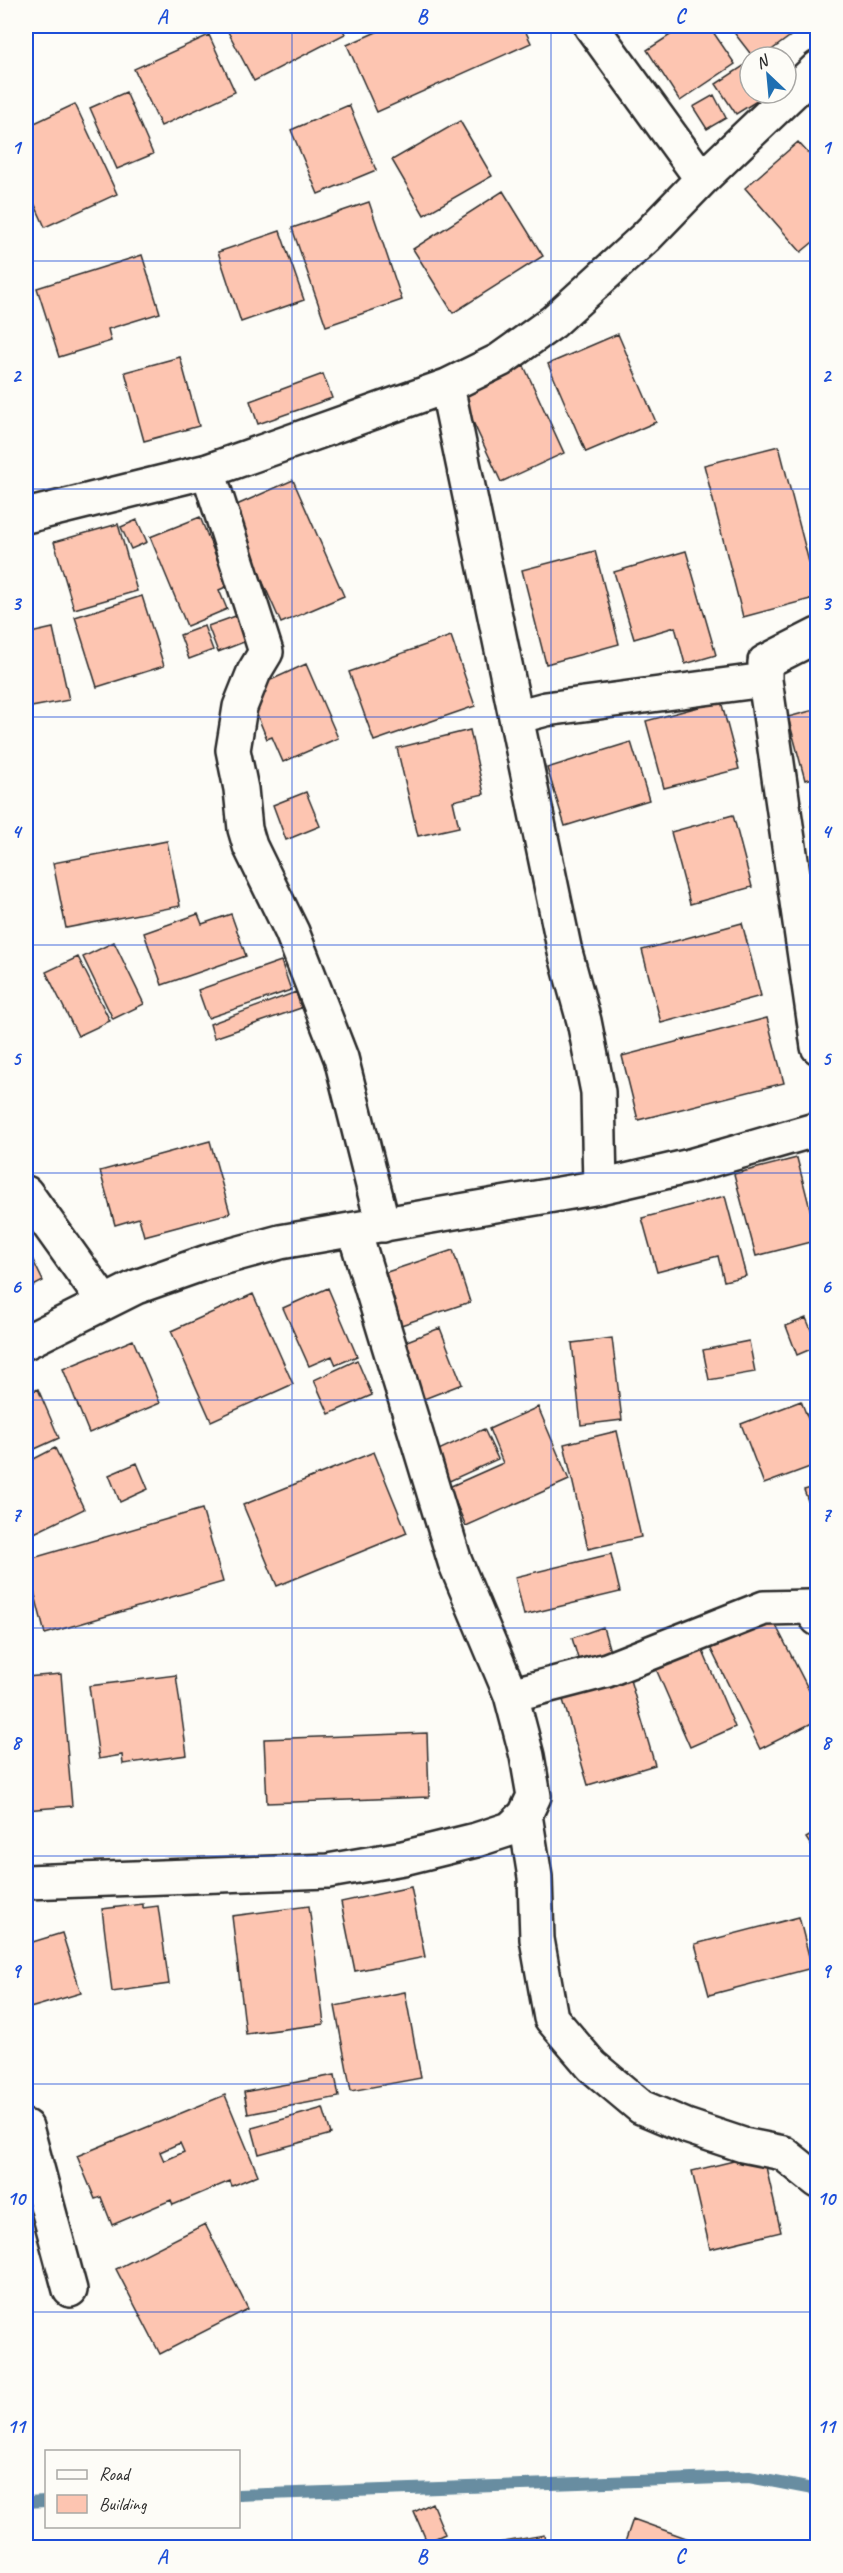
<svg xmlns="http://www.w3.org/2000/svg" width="843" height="2573" viewBox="0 0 843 2573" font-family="Caveat,sans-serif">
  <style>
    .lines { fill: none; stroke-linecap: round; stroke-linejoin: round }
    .stream { stroke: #678da1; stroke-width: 12 }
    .building { fill: #fdc5b1; stroke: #2b2b2b; stroke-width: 1.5; fill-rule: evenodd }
    .street-casing { stroke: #2b2b2b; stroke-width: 38 }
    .street { stroke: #fdfcf7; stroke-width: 33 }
    .grid { fill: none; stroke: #1d4ed8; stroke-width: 1.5; stroke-opacity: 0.55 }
    .neatline { fill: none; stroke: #1d4ed8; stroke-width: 2 }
    .grid-label { font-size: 20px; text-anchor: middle; font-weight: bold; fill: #1d4ed8 }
  </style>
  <rect width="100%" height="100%" fill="#fdfcf7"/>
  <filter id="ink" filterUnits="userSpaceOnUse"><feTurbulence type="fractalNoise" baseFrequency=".0167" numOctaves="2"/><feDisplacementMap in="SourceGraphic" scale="12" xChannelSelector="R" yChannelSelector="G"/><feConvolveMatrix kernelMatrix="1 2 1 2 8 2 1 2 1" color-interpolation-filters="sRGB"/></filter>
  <g filter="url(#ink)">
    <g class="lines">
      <path class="stream" d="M238 2495 749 2477 818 2490
        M26 2502 46 2501"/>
    </g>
    <path class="building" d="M225 26H341L345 34 254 81Z
      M390 26H523L531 43 377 112 347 45Z
      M684 26H709L735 64 680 101 647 50Z
      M729 26H804L762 57H753Z
      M209 35 235 92 161 126 134 69Z
      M748 63 750 93 768 94 736 114 716 84Z
      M126 92 153 154 117 169 90 108Z
      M714 95 726 118 707 129 693 107Z
      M75 104 117 194 45 227 26 185V127Z
      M349 105 376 170 318 194 291 130Z
      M460 121 492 176 424 215 392 160Z
      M798 142 818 164V238L801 252 745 188Z
      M503 191 543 256 453 313 413 249Z
      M369 202 402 300 326 326 292 228Z
      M280 231 304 300 241 322 218 252Z
      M142 255 160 313 108 329 111 341 59 357 37 288Z
      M618 334 656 422 586 452 548 364Z
      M180 357 199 426 144 441 125 372Z
      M524 366 564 453 501 482 461 396Z
      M323 374 332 398 258 424 250 401Z
      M779 446 818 597 743 617 704 465Z
      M293 480 344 596 281 623 230 508Z
      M200 517 228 586 219 590 227 609 187 626 150 537Z
      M137 520 147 542 131 549 121 527Z
      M118 524 137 591 74 609 54 542Z
      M595 551 619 644 546 664 522 570Z
      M686 551 716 655 685 664 675 627 634 639 614 572Z
      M142 596 164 666 97 687 75 617Z
      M244 613 254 638 218 652 208 626Z
      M204 626 213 650 189 659 180 635Z
      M53 628 69 700 26 708V634Z
      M451 636 475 706 374 741 349 672Z
      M306 664 338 738 283 762 272 737 267 739 253 705 251 689Z
      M721 701 739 769 664 788 646 721Z
      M818 709V777L805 780 788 717Z
      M470 730 484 794 453 801 459 827 418 836 397 748Z
      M631 742 649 800 565 826 547 768Z
      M306 792 320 826 286 840 273 805Z
      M818 802V824L811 805Z
      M733 815 752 887 690 904 671 832Z
      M167 841 180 906 66 928 53 863Z
      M818 871V894L813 895 808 873Z
      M198 914 202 924 231 914 246 956 162 985 144 933Z
      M742 923 761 996 661 1023 642 950Z
      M114 942 144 1004 113 1019 83 957Z
      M78 957 110 1021 78 1036 46 972Z
      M281 961 291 990 208 1018 198 990Z
      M296 992 301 1008 214 1038 210 1024Z
      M767 1018 784 1083 638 1120 622 1056Z
      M210 1141 230 1213 144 1236 139 1218 115 1225 100 1171Z
      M797 1158 818 1240 756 1256 734 1174Z
      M725 1196 746 1276 724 1281 718 1256 657 1272 642 1218Z
      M26 1246 43 1281 26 1290Z
      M453 1250 470 1302 401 1325 384 1273Z
      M328 1288 357 1356 336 1365 332 1356 309 1366 283 1308Z
      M253 1294 293 1384 211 1421 171 1331Z
      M806 1318 818 1346 797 1355 786 1326Z
      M440 1328 462 1384 424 1399 402 1343Z
      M612 1338 622 1420 581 1425 572 1343Z
      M133 1340 160 1403 89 1433 63 1369Z
      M749 1341 755 1372 709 1380 703 1350Z
      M357 1360 372 1395 329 1414 314 1380Z
      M38 1389 59 1438 26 1453V1394Z
      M801 1401 818 1444V1464L764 1484 741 1424Z
      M538 1407 569 1480 466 1526 449 1487 503 1463 489 1429Z
      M484 1429 498 1459 445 1483 432 1453Z
      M617 1431 641 1537 588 1549 564 1444Z
      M55 1448 84 1509 26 1537V1463Z
      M374 1452 407 1533 277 1586 243 1505Z
      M137 1463 148 1489 120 1502 109 1475Z
      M818 1486V1528L804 1490Z
      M202 1509 223 1582 45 1634 26 1560Z
      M611 1554 620 1592 524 1615 515 1577Z
      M769 1612 818 1708V1720L760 1749 708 1643Z
      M603 1627 613 1662 582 1672 572 1638Z
      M702 1649 735 1727 690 1747 656 1669Z
      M628 1673 655 1765 588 1785 561 1693Z
      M61 1674 72 1806 26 1810V1677Z
      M176 1675 187 1755 123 1764 122 1755 99 1759 89 1686Z
      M427 1733 429 1797 267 1803 264 1739Z
      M818 1831V1856L806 1838Z
      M411 1887 425 1957 355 1971 341 1902Z
      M143 1904V1908L158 1906 169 1984 112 1992 102 1909Z
      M309 1906 324 2024 246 2034 232 1916Z
      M799 1917 812 1968 709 1995 695 1944Z
      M62 1933 81 1993 30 2008 26 1993V1944Z
      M405 1992 421 2078 351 2091 335 2006Z
      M335 2075 339 2097 248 2114 244 2092Z
      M225 2095 258 2175 232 2186 230 2181 173 2205 171 2200 112 2225 101 2197 95 2199 77 2156ZM180 2143 184 2152 164 2161 160 2152Z
      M323 2108 331 2134 259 2154 252 2128Z
      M763 2154 781 2232 710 2249 692 2171Z
      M205 2224 248 2309 160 2354 116 2269Z
      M818 2303V2371L813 2372 809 2304Z
      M432 2503 445 2534 427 2542 414 2512Z
      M633 2519 714 2548H623Z
      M544 2535 546 2548H469Z"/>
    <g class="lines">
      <g class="street-casing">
        <path id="street" d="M591 26 702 179
          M447 386 565 952 584 1021 598 1092 600 1187
          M208 471 266 652 254 672 240 707 233 750 241 789 245 829 250 846 292 932 341 1058 383 1225
          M26 516 208 471 447 386 500 360 553 322 646 237 702 179 818 68
          M818 635 765 662V680L818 1047
          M516 717 546 709 765 680
          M26 1193 104 1302
          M26 1342 136 1287 207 1262 280 1242 600 1187 686 1167 818 1129
          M511 1695 607 1670 764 1608 809 1607 818 1619
          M525 1815 535 1877 537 1939 551 2018 592 2066 641 2107 686 2126 743 2145 783 2153 818 2181
          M26 1882 328 1871 403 1858 476 1840 510 1829 525 1815 534 1796 527 1756 511 1695 455 1562 354 1230
          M26 2127 70 2290"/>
      </g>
      <use href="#street" class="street"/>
    </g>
  </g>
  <path class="grid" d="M292 26V2548M551 26V2548M26 261H818M26 489H818M26 717H818M26 945H818M26 1173H818M26 1400H818M26 1628H818M26 1856H818M26 2084H818M26 2312H818"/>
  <rect width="843" height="2573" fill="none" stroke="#fdfcf7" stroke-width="66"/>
  <rect x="45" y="2450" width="195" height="78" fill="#fdfcf7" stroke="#a9a8a5" stroke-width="1.5"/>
  <rect x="57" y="2470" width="30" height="9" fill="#fdfcf7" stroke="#a9a8a5" stroke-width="1.5"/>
  <text x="99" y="2480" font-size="18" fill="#2b2b2b">Road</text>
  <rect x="57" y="2495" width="30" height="18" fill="#fdc5b1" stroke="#a9a8a5" stroke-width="1.5"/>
  <text x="99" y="2510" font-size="18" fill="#2b2b2b">Building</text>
  <g transform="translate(768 75) rotate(334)"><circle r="28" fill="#fdfcf7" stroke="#a9a8a5" stroke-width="1.5"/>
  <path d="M0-4.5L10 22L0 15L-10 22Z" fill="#1f6fb2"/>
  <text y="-9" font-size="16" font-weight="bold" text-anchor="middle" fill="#2b2b2b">N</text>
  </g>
  <rect x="33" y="33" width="777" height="2507" class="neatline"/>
  <g class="grid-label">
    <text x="162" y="23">A</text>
    <text x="422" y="23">B</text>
    <text x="680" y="23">C</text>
    <text x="16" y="154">1</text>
    <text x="826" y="154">1</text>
    <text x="16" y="382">2</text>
    <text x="826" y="382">2</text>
    <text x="16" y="610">3</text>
    <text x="826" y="610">3</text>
    <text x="16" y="838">4</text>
    <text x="826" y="838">4</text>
    <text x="16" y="1065">5</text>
    <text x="826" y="1065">5</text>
    <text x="16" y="1293">6</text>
    <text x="826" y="1293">6</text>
    <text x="16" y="1521">7</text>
    <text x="826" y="1521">7</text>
    <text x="16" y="1749">8</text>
    <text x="826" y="1749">8</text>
    <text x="16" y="1977">9</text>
    <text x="826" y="1977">9</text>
    <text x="16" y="2205">10</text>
    <text x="826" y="2205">10</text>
    <text x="16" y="2433">11</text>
    <text x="826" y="2433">11</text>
    <text x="162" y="2563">A</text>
    <text x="422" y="2563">B</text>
    <text x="680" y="2563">C</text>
  </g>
</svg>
